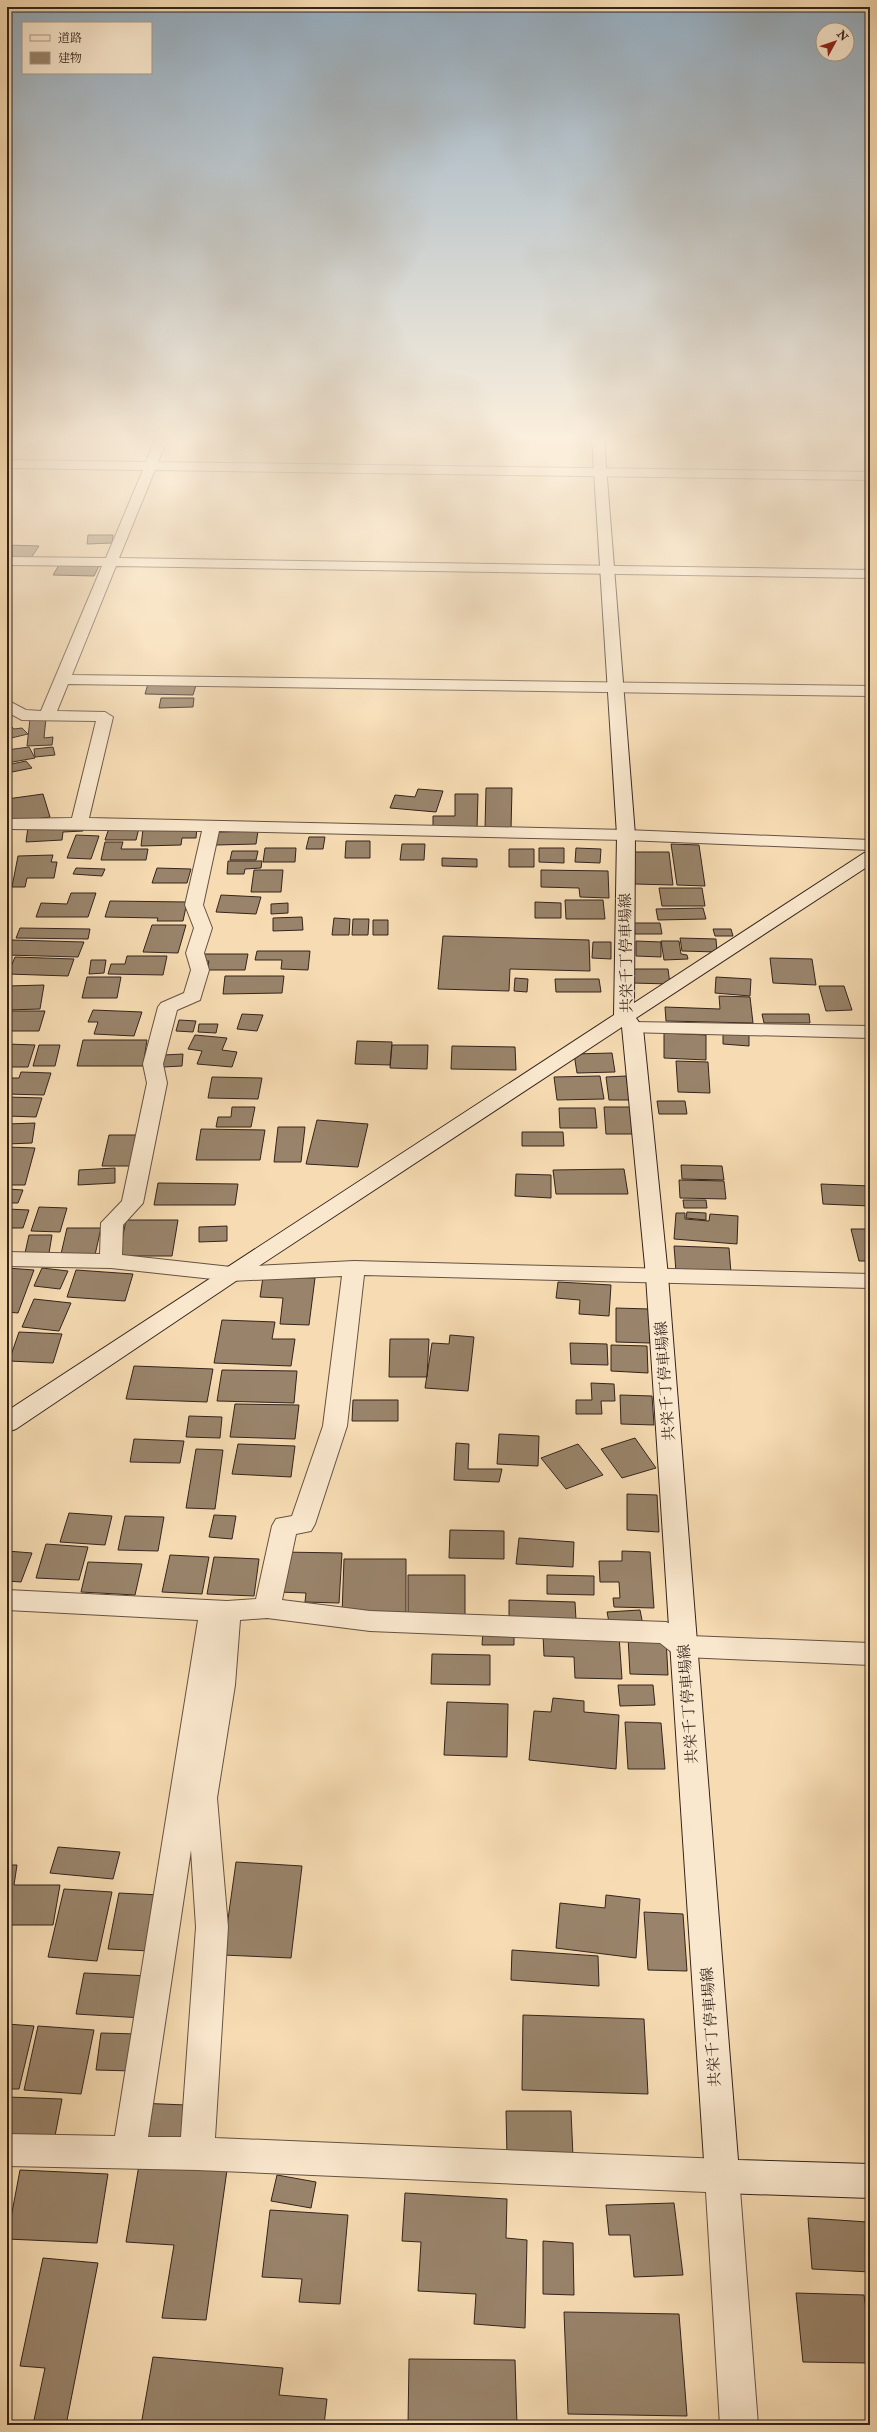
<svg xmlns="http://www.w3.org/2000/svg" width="877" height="2432" viewBox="0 0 877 2432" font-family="'IM FELL Double Pica','Noto Serif JP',serif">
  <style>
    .building { fill: #99846b; stroke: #34241c }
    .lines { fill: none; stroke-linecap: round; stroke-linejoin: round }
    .street-casing { stroke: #655242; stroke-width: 2 }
    .secondary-casing { stroke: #34241c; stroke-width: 2 }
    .street { fill: #fae8ce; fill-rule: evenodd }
    .secondary { fill: #fae8ce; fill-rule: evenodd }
    .labels { text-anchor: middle; stroke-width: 3.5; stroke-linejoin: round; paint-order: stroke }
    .street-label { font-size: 15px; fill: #34241c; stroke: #fae8ce }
  </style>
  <rect width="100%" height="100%" fill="#f7dcb3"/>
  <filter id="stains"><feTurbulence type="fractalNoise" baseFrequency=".005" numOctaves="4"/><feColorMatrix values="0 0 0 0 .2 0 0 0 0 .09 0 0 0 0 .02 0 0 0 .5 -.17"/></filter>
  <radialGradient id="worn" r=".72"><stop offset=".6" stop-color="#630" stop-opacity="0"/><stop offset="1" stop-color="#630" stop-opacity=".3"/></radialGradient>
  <path class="building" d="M88 535H113L112 543 87 544Z
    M7 545 39 546 31 558 7 557Z
    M59 565 99 566 94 576 53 575Z
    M148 684 196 685 193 695 145 694Z
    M161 698H194L193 707 159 708Z
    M46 718 44 738 53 737 52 745 27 746 30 719Z
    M9 724 14 729 22 728 28 734 7 739V725Z
    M29 747 35 758 7 763V750Z
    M53 747 55 755 35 757 34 749Z
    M26 761 32 768 7 773V765Z
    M486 788H512L511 830 485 829Z
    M418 789 443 791 436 812 390 808 395 795 415 797Z
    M43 794 50 817 8 823 7 799Z
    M455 794H478L477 829H433V816H455Z
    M84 825 83 831 63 832 62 840 26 842 28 827Z
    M109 828H139L136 840H105Z
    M197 828 196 838H182L181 845 141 846 143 829Z
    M258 831 256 844 216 845 218 832Z
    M76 835 99 836 91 859 67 858Z
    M309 837H325L323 849H306Z
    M346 841H370V858H345Z
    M105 842H123L121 849H148L146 860H101Z
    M402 844H425L424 860H400Z
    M671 844 699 845 705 886 677 885Z
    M265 848H296L295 862H263Z
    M539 848H564V863L539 862Z
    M576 848 601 849 600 863 575 862Z
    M509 849H534V867H509Z
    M232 851H258L256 860H230Z
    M632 852H669L673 885 635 884Z
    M53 855 51 862H57L54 878H27L25 887H12L18 856Z
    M442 858 477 859V867L442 866Z
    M228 861H262L261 868 245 869 244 874H227Z
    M76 868 105 869 102 876 73 874Z
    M157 868 191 869 187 883H152Z
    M254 870H283L281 892H251Z
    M541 870 608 871 609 898 580 897 579 888 541 887Z
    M659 888H702L705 906H662Z
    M71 893H96L88 917H36L41 903 67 904Z
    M221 895 261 897 256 914 216 912Z
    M565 900H603L605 919H566Z
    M110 901 187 902 183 921H157L158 918 105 917Z
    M535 902 561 903V918H535Z
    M288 903V913L271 914V904Z
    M703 908 706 919 658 920 656 909Z
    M302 917 303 930 273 931V918Z
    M334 918 350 919 349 935H332Z
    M353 919H369L368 935H352Z
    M373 920H388V935H373Z
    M634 923H660L662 934H635Z
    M152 925H186L178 953 143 952Z
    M20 928 90 929 88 939 16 938Z
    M713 929H731L733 936H715Z
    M443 936 589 940 590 971 510 969 509 991 438 989Z
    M680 938 716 939 717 952 682 951Z
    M12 940 84 942 78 957 7 955Z
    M636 941 661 942V957L636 956Z
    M661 941H679L681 954 687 955 688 959 664 960Z
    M593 942H611V959L592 958Z
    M257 951H310L308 970 281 969 282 960H255Z
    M200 954H248L245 970H207L209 961H199Z
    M127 956H167L163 975 108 974 111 964H125Z
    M15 957 74 959 68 976 8 974Z
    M770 958 812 959 816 985 773 983Z
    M91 960H106L104 973 89 974Z
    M631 969H668L670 984 632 983Z
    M225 976H284L282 993 223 994Z
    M87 977H121L117 998H82Z
    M716 977 751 979 750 996 715 993Z
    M515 978 528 979 527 992 514 991Z
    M555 979H599L601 992H556Z
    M44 985 40 1009 7 1010V986Z
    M819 986H844L852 1010 826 1011Z
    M719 996 750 997 753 1023 666 1021 665 1007 720 1009Z
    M93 1010 142 1012 134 1036 94 1034 98 1022H88Z
    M7 1011H45L39 1031H7Z
    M242 1014 263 1015 257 1031 237 1029Z
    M762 1014H809L810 1023H764Z
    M179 1020 196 1021 193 1032 176 1031Z
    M199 1024H218L216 1033 198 1032Z
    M664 1033 706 1035V1060L664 1058Z
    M723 1033 749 1035V1046L723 1044Z
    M195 1035 227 1038 222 1050 237 1052 232 1067 197 1064 202 1051 188 1049Z
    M83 1040H147L143 1066H77Z
    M357 1041 392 1042 390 1065 355 1064Z
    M7 1044 35 1045 28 1067H7Z
    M39 1045H60L55 1066H33Z
    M392 1045H428L427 1069 390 1068Z
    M452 1046 515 1047 516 1070 451 1069Z
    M612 1053 615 1072 577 1073 574 1054Z
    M183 1054 182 1066 163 1067 164 1055Z
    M676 1061 708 1062 710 1093 678 1092Z
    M21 1072 51 1073 44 1095 7 1094V1078H19Z
    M600 1076 604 1099 557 1100 554 1077Z
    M626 1076 630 1100H609L606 1077Z
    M212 1077 262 1078 258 1099 208 1098Z
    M7 1097 42 1098 36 1117 7 1116Z
    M657 1101H685L687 1114H659Z
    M232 1107H255L251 1127H216L218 1117H231Z
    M604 1107H631L633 1134H606Z
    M559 1108H595L597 1128H560Z
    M317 1120 368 1124 358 1167 306 1164Z
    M35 1123 32 1143 7 1144V1124Z
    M278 1127H305L301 1162H274Z
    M201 1129 265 1130 260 1160H196Z
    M522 1132H563L564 1146H522Z
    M109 1135H138L131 1166H102Z
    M7 1147 35 1148 25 1185H7Z
    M681 1165 722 1166 724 1180 682 1179Z
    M115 1168V1183L78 1185 79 1170Z
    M624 1169 628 1194H556L553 1170Z
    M516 1174 551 1175V1198L515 1196Z
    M679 1180 724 1181 726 1199 680 1198Z
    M158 1183 238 1184 235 1205H154Z
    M821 1184 870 1186V1206L823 1204Z
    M7 1189 23 1190 18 1203H7Z
    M683 1200H706L707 1208H684Z
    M39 1207 67 1208 60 1232 31 1231Z
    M7 1209 29 1210 23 1228H7Z
    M687 1212 706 1213V1220L686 1218Z
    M676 1213H685V1219L709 1221 710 1214 738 1216 737 1244 674 1239Z
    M126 1220H178L172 1256H119Z
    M227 1226V1241L199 1242V1227Z
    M67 1228H101L95 1255 61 1254Z
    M851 1229H870V1261H859Z
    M29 1235H52L49 1253H25Z
    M674 1246 729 1248 731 1273 676 1272Z
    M7 1268 34 1270 18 1313 7 1312Z
    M42 1268 68 1271 60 1289 34 1286Z
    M76 1270 133 1274 125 1301 67 1297Z
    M263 1277 315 1278 309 1325 280 1324 283 1298 260 1297Z
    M558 1282 611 1285 609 1316 579 1314 580 1300 556 1298Z
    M34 1299 71 1303 59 1331 22 1327Z
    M616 1308 649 1309 650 1343 616 1342Z
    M222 1320 275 1322 272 1339H295L291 1366 214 1363Z
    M19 1332 62 1334 53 1363 9 1361Z
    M450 1335 474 1337 468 1391 425 1388 432 1343 449 1344Z
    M390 1339H429L427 1377H389Z
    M570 1343 607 1344 608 1365 571 1364Z
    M611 1345 647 1346 648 1373 611 1371Z
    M134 1366 213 1369 207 1402 126 1399Z
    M222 1370 297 1371 294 1403 217 1401Z
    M591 1383 614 1384 615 1401H601L602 1414H576V1400H592Z
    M620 1395 652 1396 654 1425 621 1424Z
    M353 1400H398V1421H352Z
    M235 1404 299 1405 295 1439 230 1437Z
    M189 1416 222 1417 220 1438 186 1437Z
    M499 1434 539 1436 538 1466 497 1464Z
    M635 1438 656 1468 622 1478 601 1449Z
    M134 1439 184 1441 180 1463 130 1462Z
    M456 1443 469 1444 468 1469H502L499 1482 454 1480Z
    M238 1444 295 1446 291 1477 232 1474Z
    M578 1444 603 1475 566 1489 541 1458Z
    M196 1449 223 1450 215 1509 186 1508Z
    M627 1494 657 1495 659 1532 627 1530Z
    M69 1513 112 1516 105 1545 60 1542Z
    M214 1515 236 1516 232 1539 209 1537Z
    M125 1516 164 1517 158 1551 118 1550Z
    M450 1530 504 1531V1559L449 1558Z
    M519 1538 574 1542 573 1567 516 1564Z
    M46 1544 88 1547 79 1580 36 1578Z
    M7 1551 32 1553 21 1582 7 1581Z
    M622 1551 650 1552 654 1608 614 1607 613 1598H620L619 1582H600L599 1561H622Z
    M282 1552 342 1553 339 1603 305 1602 306 1593 278 1592Z
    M170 1555 209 1557 202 1594 162 1592Z
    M214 1557 259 1559 254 1596 207 1594Z
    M344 1559H406V1615H342Z
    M88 1562 142 1564 135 1595 81 1592Z
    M408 1575H465V1618H408Z
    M547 1575 594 1576V1595L547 1594Z
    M509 1600 575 1602 576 1620 509 1618Z
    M640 1610 643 1625 610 1627 607 1612Z
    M483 1631H514V1645H482Z
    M543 1634 619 1636 622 1679 575 1678 574 1657 544 1656Z
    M628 1637 666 1639 668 1675 630 1674Z
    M432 1654 490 1655V1685L431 1684Z
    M618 1685H653L655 1705 620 1706Z
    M553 1698 584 1701V1712L619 1715 616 1769 529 1760 534 1711 551 1712Z
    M447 1702 508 1704 507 1757 444 1755Z
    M625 1722 661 1723 665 1769H628Z
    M58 1847 120 1852 113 1879 50 1873Z
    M236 1862 302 1866 291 1958 223 1955Z
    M7 1865H17L14 1885H60L53 1925H7Z
    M64 1889 112 1892 97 1961 48 1957Z
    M119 1893 160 1895 150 1951 108 1949Z
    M606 1895 640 1899 636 1958 556 1948 560 1903 605 1908Z
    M644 1912 683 1914 687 1971 648 1970Z
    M512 1950 598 1956 599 1986 511 1980Z
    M84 1973 150 1976 143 2018 76 2014Z
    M523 2015 644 2019 648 2094 522 2090Z
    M7 2024 34 2026 19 2089H7Z
    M38 2026 94 2030 81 2094 24 2090Z
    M101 2033 138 2034 133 2071 96 2070Z
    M7 2097 62 2099 55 2136 7 2134Z
    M137 2103 186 2105 180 2146 131 2143Z
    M506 2111H571L573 2157 507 2156Z
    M139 2165 227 2170 206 2320 162 2318 174 2245 126 2242Z
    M20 2170 108 2174 97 2243 7 2239Z
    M277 2175 316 2182 311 2208 271 2201Z
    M405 2193 507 2199 506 2238 527 2240 525 2328 474 2324 476 2294 418 2291 421 2242 402 2241Z
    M674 2203 683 2275 634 2277 630 2235H609L606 2205Z
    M270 2210 348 2215 340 2304 299 2302 302 2279 262 2277Z
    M808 2218 867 2222 870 2272 812 2269Z
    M543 2241 573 2243 574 2295 543 2294Z
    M43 2258 98 2263 66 2425H33L45 2368 20 2366Z
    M796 2293 864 2295 870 2341V2363L803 2362Z
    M564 2312 679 2314 687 2416 568 2414Z
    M153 2357 283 2368 279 2395 327 2399 324 2425H141Z
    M409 2359 515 2360 517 2425H408Z"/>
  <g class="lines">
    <g class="street-casing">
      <path id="street" d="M155 440H167L158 462 870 472V480L155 470 119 558 870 570V578L116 566 72 675 870 686V696L68 684 57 711 105 712 113 717 89 818 626 830 870 840V850L626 840 219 831 203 905 212 928 204 953 209 970 200 1000 177 1010 163 1064 167 1083 143 1203 123 1225 122 1255 231 1267 354 1261 870 1274V1288L364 1275 347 1426 315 1524 311 1531 296 1534 282 1600 370 1611 666 1622 676 1626 690 1636 870 1643V1665L684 1657 674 1654 660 1643 370 1631 267 1618 240 1620 235 1685 217 1798 228 1927 215 2138 722 2159 734 2164 739 2176 758 2425H720L706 2192 197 2170 7 2166V2134L115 2136 198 1620 7 1610V1590L227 1601 256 1599 272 1526 276 1519 292 1516 323 1426 342 1276 231 1281 111 1268 7 1266V1252L100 1254 101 1223 122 1201 147 1083 143 1064 158 1007 161 1003 184 993 191 970 186 953 194 928 185 905 202 831 7 829V819L72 818 96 721 22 720 7 712V700L26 710 41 711 102 566 7 565V557L106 558 143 470 7 468V460L146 462ZM191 1850 196 1927 181 2137H148Z
        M633 1022 870 1026V1038L626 1032 623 1028 626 1024Z"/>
    </g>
    <g class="secondary-casing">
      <path id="secondary" d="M592 440H604L635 835 634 1003 864 853 870 852V865L636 1018 643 1028 668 1276 738 2160 870 2164V2198L722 2193 710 2188 705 2176 646 1276 622 1027 239 1279 16 1429 7 1432V1411L614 1015 617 835Z"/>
    </g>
    <use href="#street" class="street"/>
    <use href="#secondary" class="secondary"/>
  </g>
  <linearGradient id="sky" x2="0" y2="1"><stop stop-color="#93abbe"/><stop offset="0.56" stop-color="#fbefdd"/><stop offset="1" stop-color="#fbefdd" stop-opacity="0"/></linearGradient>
  <rect width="877" height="781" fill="url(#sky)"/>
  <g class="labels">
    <g class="street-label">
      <text transform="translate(626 953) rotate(-91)" y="5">共栄千丁停車場線</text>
      <text transform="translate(665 1381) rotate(-94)" y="5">共栄千丁停車場線</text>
      <text transform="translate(688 1704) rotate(-94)" y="5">共栄千丁停車場線</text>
      <text transform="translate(711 2027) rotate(-94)" y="5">共栄千丁停車場線</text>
    </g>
  </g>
  <rect width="877" height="2432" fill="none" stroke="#f7dcb3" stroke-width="24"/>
  <rect x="8" y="8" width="861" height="2416" fill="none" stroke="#34241c" stroke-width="2"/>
  <rect x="12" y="12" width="853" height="2408" fill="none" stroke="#34241c"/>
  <rect x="22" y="22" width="130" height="52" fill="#fae8ce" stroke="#ab9a87"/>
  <rect x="30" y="35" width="20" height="6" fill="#fae8ce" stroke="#ab9a87"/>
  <text x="58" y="42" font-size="12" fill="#34241c">道路</text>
  <rect x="30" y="52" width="20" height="12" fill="#99846b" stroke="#ab9a87"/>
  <text x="58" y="62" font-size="12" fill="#34241c">建物</text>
  <g transform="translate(835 42) rotate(50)"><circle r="19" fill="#fae8ce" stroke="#ab9a87"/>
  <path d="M0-3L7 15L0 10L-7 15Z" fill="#8f2418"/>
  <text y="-6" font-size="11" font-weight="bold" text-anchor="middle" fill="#34241c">N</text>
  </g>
  <rect width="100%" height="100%" filter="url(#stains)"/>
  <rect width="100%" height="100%" fill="url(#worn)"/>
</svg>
